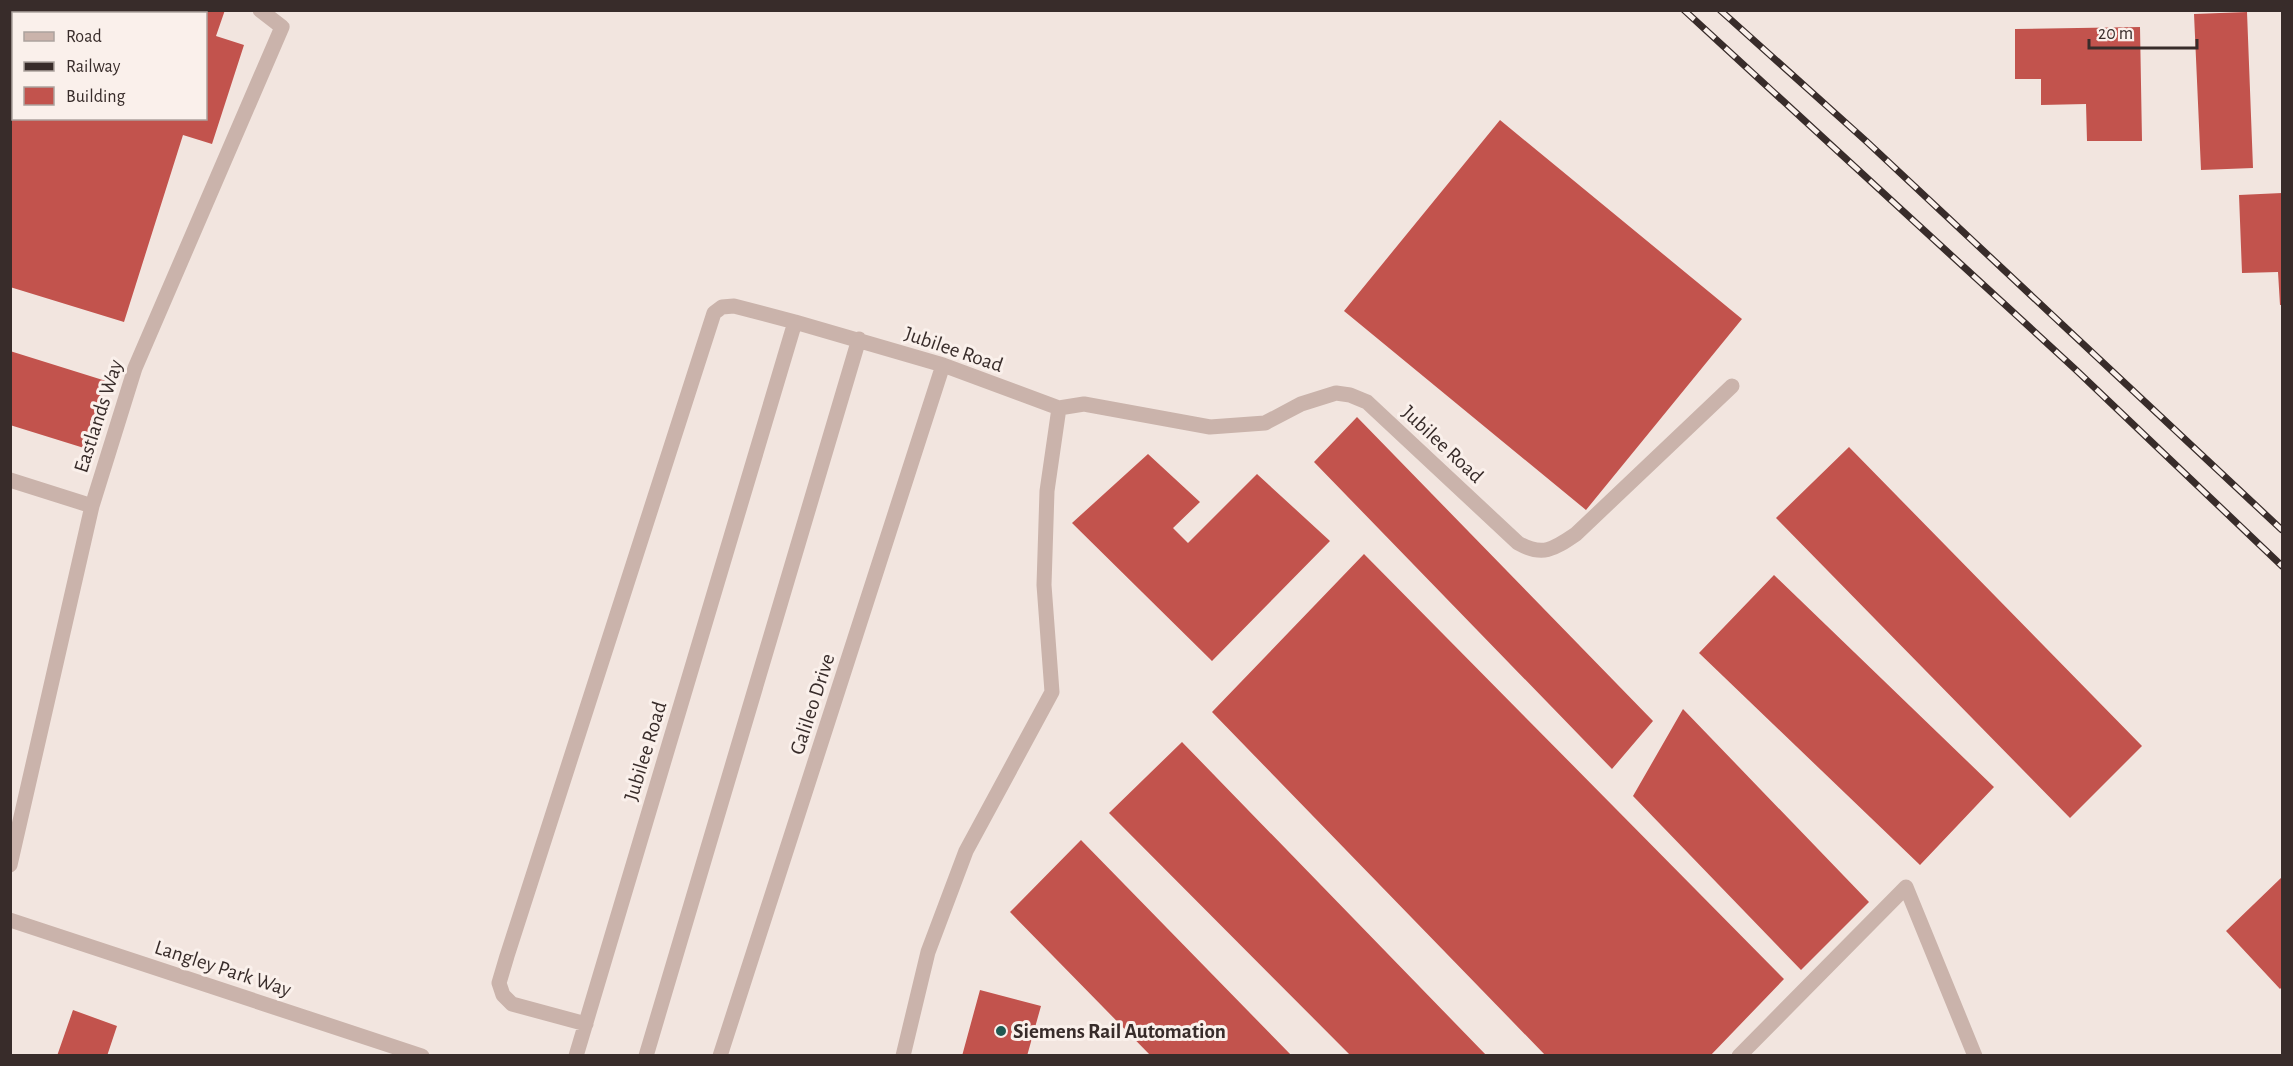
<svg xmlns="http://www.w3.org/2000/svg" width="2293" height="1066" viewBox="0 0 2293 1066" font-family="'Alegreya Sans',sans-serif">
  <style>
    .building { fill: #c2534d; fill-rule: evenodd }
    .lines { fill: none; stroke-linecap: round; stroke-linejoin: round }
    .minor { stroke: #cab3ab; stroke-width: 15 }
    .rail-casing { stroke: #382c2a; stroke-width: 7 }
    .rail { stroke: #faf0eb; stroke-width: 4.5; stroke-dasharray: 14; stroke-linecap: butt }
    .poi-dot { fill: #205952; stroke: #faf0eb; stroke-width: 2 }
    .labels { text-anchor: middle; stroke-width: 6; stroke-linejoin: round; paint-order: stroke }
    .street-label { font-size: 21px; fill: #382c2a; stroke: #faf0eb }
    .poi-label { font-size: 21px; font-weight: bold; fill: #382c2a; stroke: #faf0eb; text-anchor: start }
  </style>
  <rect width="100%" height="100%" fill="#f2e5df"/>
  <path class="building" d="M10 10H225L216 36 244 45 212 144 183 135 124 322 10 287ZM14 14H206V118H14Z
    M2247 12 2253 168 2201 170 2194 14Z
    M2140 27 2142 141H2087L2086 104 2041 105V79H2015V29Z
    M1500 120 1742 319 1586 510 1344 311Z
    M2282 193V305H2280L2278 272 2242 273 2239 195Z
    M10 351 106 381 84 448 10 425Z
    M1357 417 1653 721 1612 769 1314 462Z
    M1849 447 2142 746 2070 818 1776 518Z
    M1148 454 1200 502 1173 528 1188 543 1257 474 1330 541 1212 661 1072 523Z
    M1364 554 1784 979 1710 1056H1546L1212 712Z
    M1774 575 1994 787 1920 865 1699 653Z
    M1683 709 1869 902 1801 970 1633 796Z
    M1182 742 1487 1056H1351L1109 813Z
    M1081 840 1292 1056H1151L1010 912Z
    M2282 877V987L2280 989 2226 931Z
    M980 990 1041 1006 1027 1056H962Z
    M73 1010 117 1026 107 1056H57Z"/>
  <g class="lines">
    <path class="minor" d="M10 480 92 506
      M10 865 92 506 135 368 282 27 260 10
      M10 920 422 1056
      M586 1024 512 1004 503 995 499 983 507 956 714 313 722 307 734 306 795 322
      M576 1056 795 322 943 365 1059 408 1084 404 1210 427 1265 423 1301 404 1336 393 1350 395 1367 402 1518 543C1543 557 1554 549 1576 534L1732 386
      M646 1056 859 339
      M720 1056 943 365
      M903 1056 928 952 966 851 1052 692 1044 585 1047 491 1059 408
      M1739 1056 1906 887 1975 1056"/>
    <g class="rail-casing">
      <path id="rail" d="M1684 10 2075 369 2282 566
        M1720 10 1866 141 2282 530"/>
    </g>
    <use href="#rail" class="rail"/>
  </g>
  <circle class="poi-dot" cx="1001" cy="1031" r="6"/>
  <g class="labels">
    <g class="street-label">
      <text transform="translate(954 349) rotate(19)" y="7">Jubilee Road</text>
      <text transform="translate(98 416) rotate(-72)" y="7">Eastlands Way</text>
      <text transform="translate(1443 444) rotate(43)" y="7">Jubilee Road</text>
      <text transform="translate(812 704) rotate(-72)" y="7">Galileo Drive</text>
      <text transform="translate(645 751) rotate(-73)" y="7">Jubilee Road</text>
      <text transform="translate(223 968) rotate(18)" y="7">Langley Park Way</text>
    </g>
    <g class="poi-label">
      <text x="1013" y="1038">Siemens Rail Automation</text>
    </g>
  </g>
  <rect width="2293" height="1066" fill="none" stroke="#382c2a" stroke-width="24"/>
  <rect x="12" y="12" width="195" height="108" fill="#faf0eb" stroke="#aca29e" stroke-width="1.5"/>
  <rect x="24" y="32" width="30" height="9" fill="#cab3ab" stroke="#aca29e" stroke-width="1.5"/>
  <text x="66" y="42" font-size="18" fill="#382c2a">Road</text>
  <rect x="24" y="62" width="30" height="9" fill="#382c2a" stroke="#aca29e" stroke-width="1.5"/>
  <text x="66" y="72" font-size="18" fill="#382c2a">Railway</text>
  <rect x="24" y="87" width="30" height="18" fill="#c2534d" stroke="#aca29e" stroke-width="1.5"/>
  <text x="66" y="102" font-size="18" fill="#382c2a">Building</text>
  <path d="M2089 39v9h108v-9" fill="none" stroke="#382c2a" stroke-width="3"/>
  <text x="2098" y="39" font-size="18" fill="#382c2a" stroke="#faf0eb" stroke-width="4.5" paint-order="stroke">20 m</text>
</svg>
